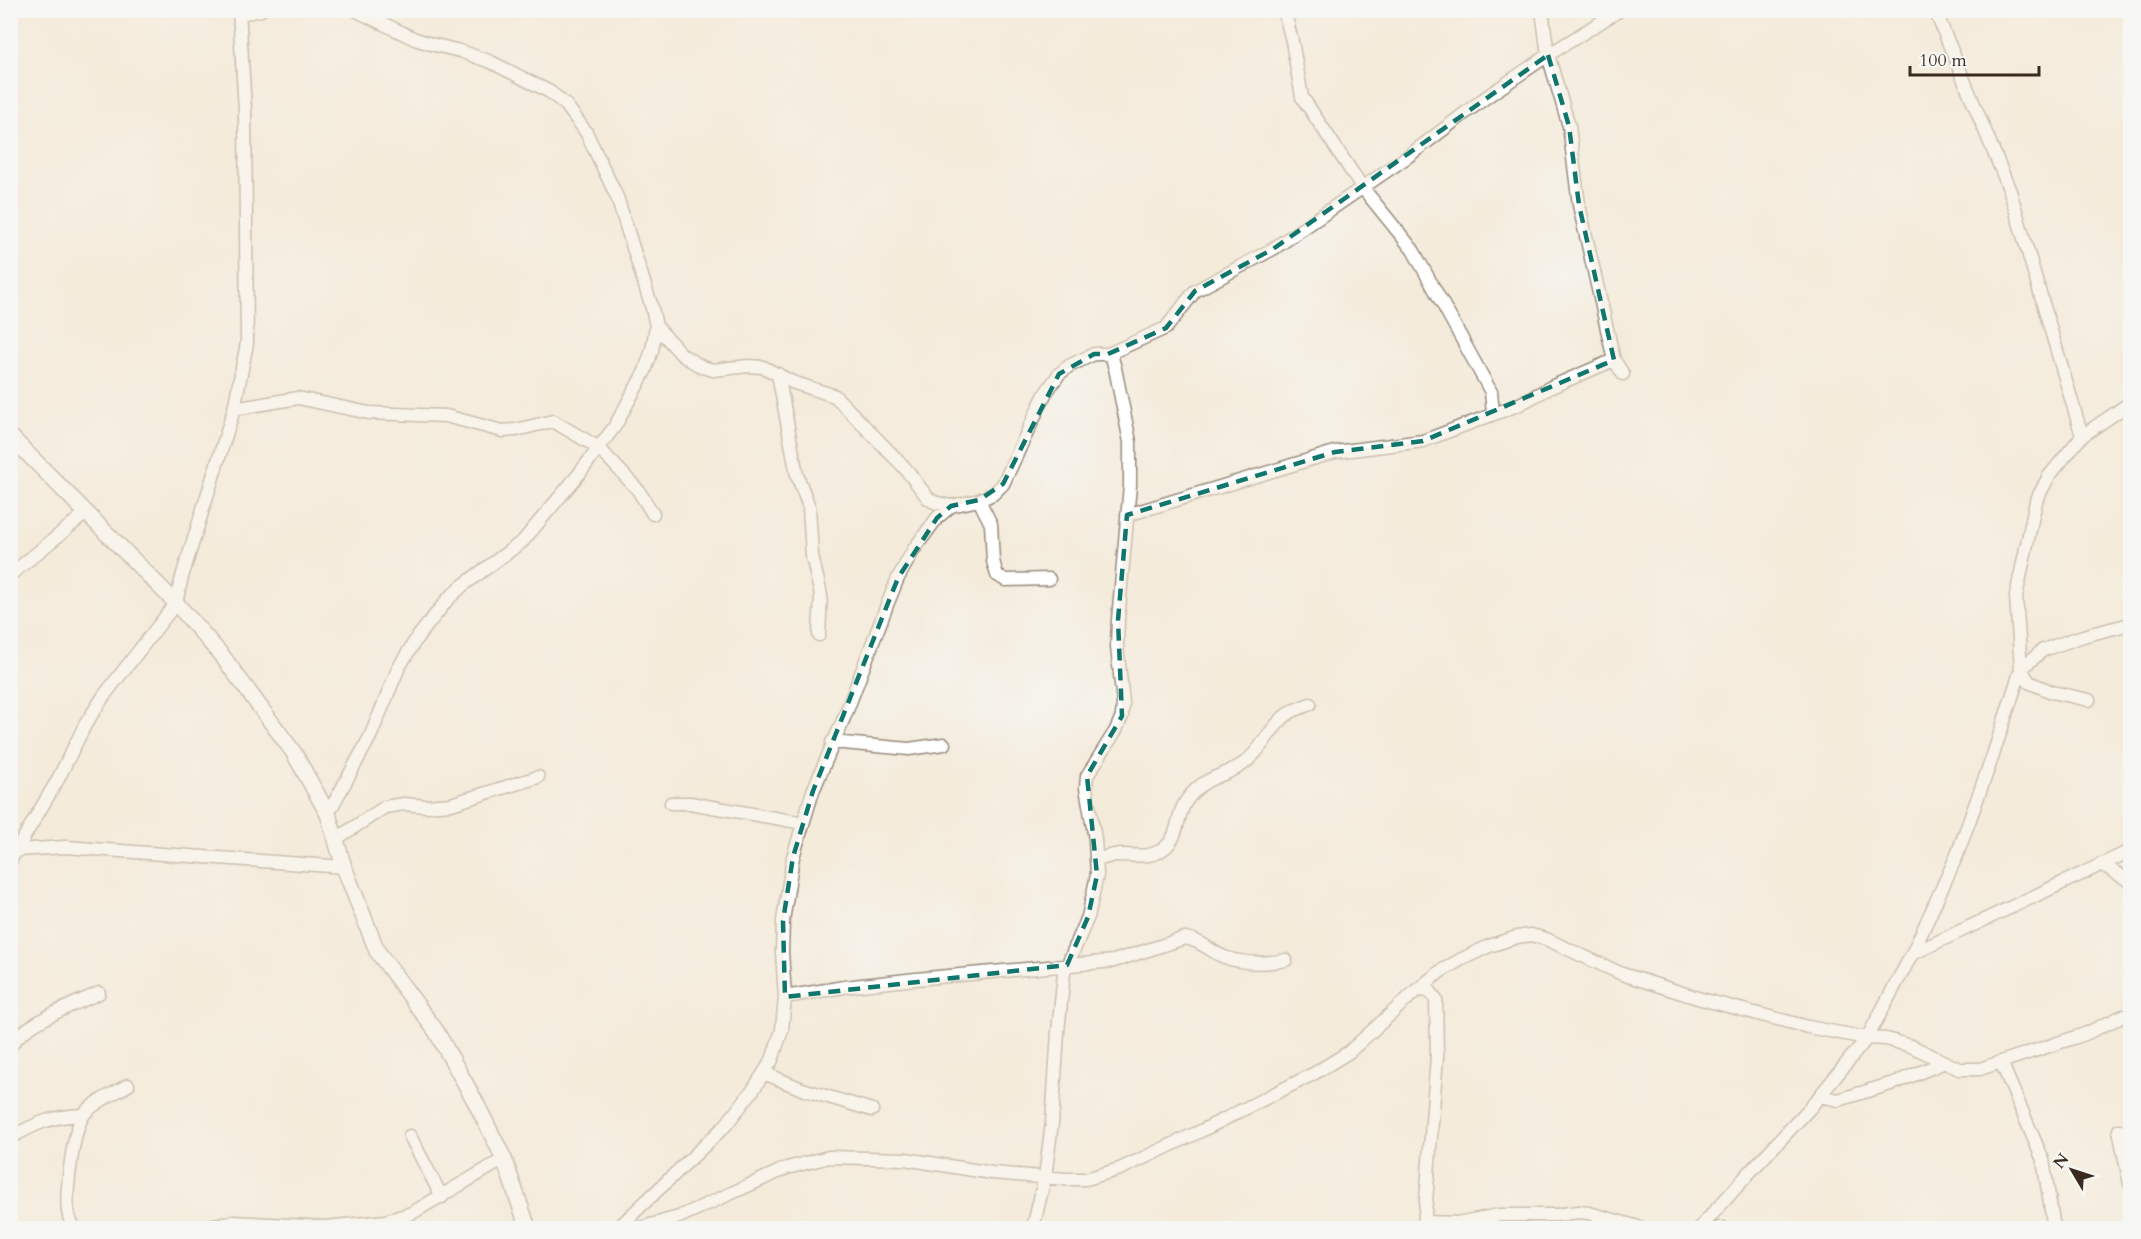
<svg xmlns="http://www.w3.org/2000/svg" width="2141" height="1239" viewBox="0 0 2141 1239" font-family="Cardo,serif">
  <style>
    .lines { fill: none; stroke-linecap: round; stroke-linejoin: round }
    .minor-casing { stroke: #988a7c; stroke-width: 15 }
    .major-casing { stroke: #988a7c; stroke-width: 18 }
    .minor { stroke: #fff; stroke-width: 12 }
    .major { stroke: #fff; stroke-width: 15 }
    .marked { fill: none; stroke: #0f766e; stroke-width: 4.5; stroke-dasharray: 12 8; stroke-linejoin: round }
  </style>
  <rect width="100%" height="100%" fill="#f6f6f2"/>
  <filter id="ink" filterUnits="userSpaceOnUse"><feTurbulence type="fractalNoise" baseFrequency=".0167" numOctaves="2"/><feDisplacementMap in="SourceGraphic" scale="12" xChannelSelector="R" yChannelSelector="G"/><feConvolveMatrix kernelMatrix="1 2 1 2 8 2 1 2 1" color-interpolation-filters="sRGB"/></filter>
  <filter id="wash" filterUnits="userSpaceOnUse"><feTurbulence type="fractalNoise" baseFrequency=".008" numOctaves="4" result="noise"/><feDisplacementMap in="SourceGraphic" scale="24" xChannelSelector="R" yChannelSelector="G"/><feGaussianBlur stdDeviation="1.35" result="paint"/><feColorMatrix in="noise" values="0 0 0 0 0 0 0 0 0 0 0 0 0 0 0 0 0 1.4 0 .05"/><feComposite in="paint" operator="in"/></filter>
  <g filter="url(#wash)">
    <rect width="100%" height="100%" fill="#f4ebdb"/>
  </g>
  <g filter="url(#ink)">
    <g class="lines">
      <g class="minor-casing">
        <path id="minor" d="M1284 10 1292 41 1302 97 1362 187 1413 250 1491 392 1493 413
          M1542 10 1548 55 1569 126 1579 205 1614 360 1623 374
          M1937 10V15L2010 191 2082 436
          M240 14 261 10
          M656 326 682 355 702 367 713 370 748 366 763 367 792 382 835 396 905 468 928 498 934 502 951 506
          M778 374 797 475 809 507 812 556 821 595 819 635
          M234 409 298 398 369 413 446 416 502 431 516 430 553 421 599 448 638 490 653 514
          M979 500 991 524 993 561 997 575 1005 580 1049 579
          M1127 515 1335 452 1423 441 1518 405 1551 387 1614 360
          M10 575 86 513
          M2089 700 2052 692 2029 682 2021 669 2016 596 2036 501 2049 476 2082 436 2130 403
          M832 742 909 749 944 744
          M671 803H690L803 823
          M328 814 370 737 399 667 417 638 448 599 462 586 523 541 579 474 615 426 645 371 652 350 656 326 652 308 617 197 586 132 566 105 550 92 491 62 460 51 431 44 415 39 355 10
          M336 839 385 807 404 804 426 806 451 804 538 777
          M18 850 65 847 344 867
          M1097 860C1103 858 1109 856 1115 855 1130 854 1146 859 1160 851 1182 839 1174 814 1189 797 1208 774 1223 778 1243 764 1262 751 1270 726 1289 713 1295 709 1304 707 1310 704
          M10 861 57 781 85 725 103 697 176 603 182 577 234 409 247 343 245 110 239 10
          M2101 864 2130 881
          M1912 954 2130 851
          M1417 990 1430 991 1436 1000 1437 1056 1424 1228
          M785 997 844 987 916 979 1114 961 1185 938C1200 940 1210 951 1224 957 1244 964 1265 964 1286 960
          M10 1047C22 1024 75 1004 99 993
          M2001 1062 2043 1160 2054 1228
          M764 1073 802 1089 872 1110
          M1820 1096 1838 1100 1897 1082 1945 1062
          M2119 1130 2130 1184
          M410 1136 442 1197
          M10 1138C36 1123 53 1116 83 1115
          M1425 1222 1457 1223 1499 1215H1556L1578 1212 1589 1213 1642 1228
          M75 1228C72 1225 70 1220 69 1216 64 1199 73 1131 83 1116 90 1104 115 1093 128 1085
          M196 1228 233 1222 325 1227 386 1221 412 1213 504 1159
          M618 1228 725 1126 753 1090 772 1060 782 1030 785 997 782 952 783 921 793 857 813 791 846 713 887 605 898 578 914 549 937 518 951 506 979 500 993 494 1003 484 1045 394 1059 374 1069 366 1094 354H1108L1166 328 1195 291 1273 249 1407 157 1485 98 1548 55 1620 10
          M640 1228 679 1217 787 1168 829 1157 905 1159 992 1173 1065 1179H1086L1120 1169 1201 1131 1315 1073 1349 1052 1417 990 1441 971 1460 960 1489 946 1517 937 1531 935 1546 939 1622 974 1701 999 1808 1027 1867 1038 1886 1039 1911 1046 1959 1069H1980L2085 1034 2123 1016
          M1033 1228 1045 1177 1052 1123 1058 1032 1064 973 1088 917 1097 875 1095 839 1086 788 1087 776 1116 730 1122 716 1123 703 1117 646 1118 620 1130 485V442L1115 368 1112 358 1108 354
          M1700 1228 1749 1173 1810 1108 1867 1038 1912 954 1957 855 1992 758 2021 669 2043 650 2083 636 2130 624
          M1719 1228H1723"/>
      </g>
      <g class="major-casing">
        <path id="major" d="M10 436 176 603 223 657 294 753 328 814 344 867 377 951 436 1031 475 1101 504 1159 528 1228"/>
      </g>
      <use href="#minor" class="minor"/>
      <use href="#major" class="major"/>
    </g>
  </g>
  <path d="M0 0H2141V1239H0ZM1548 55 1569 126 1579 205 1614 360 1423 441 1335 452 1127 515 1118 620 1122 716 1087 776 1097 875 1088 917 1067 965 785 997 783 921 793 857 813 791 898 578 937 518 951 506 979 500 1003 484 1059 374 1094 354H1108L1166 328 1195 291 1273 249Z" fill="#f4ebdb" fill-opacity=".55" fill-rule="evenodd"/>
  <path class="marked" d="M1548 55 1569 126 1579 205 1614 360 1423 441 1335 452 1127 515 1118 620 1122 716 1087 776 1097 875 1088 917 1067 965 785 997 783 921 793 857 813 791 898 578 937 518 951 506 979 500 1003 484 1059 374 1094 354H1108L1166 328 1195 291 1273 249Z"/>
  <rect width="2141" height="1239" fill="none" stroke="#f6f6f2" stroke-width="36"/>
  <g transform="translate(2072 1170) rotate(309)" stroke="#f6f6f2" stroke-width="4.5" paint-order="stroke">
  <path d="M0-4.5L10 22L0 15L-10 22Z" fill="#3b2a1e"/>
  <text y="-9" font-size="16" font-weight="bold" text-anchor="middle" fill="#3b2a1e">N</text>
  </g>
  <path d="M1910 66v9h129v-9" fill="none" stroke="#3b2a1e" stroke-width="3"/>
  <text x="1919" y="66" font-size="18" fill="#3b2a1e" stroke="#f6f6f2" stroke-width="4.5" paint-order="stroke">100 m</text>
</svg>
